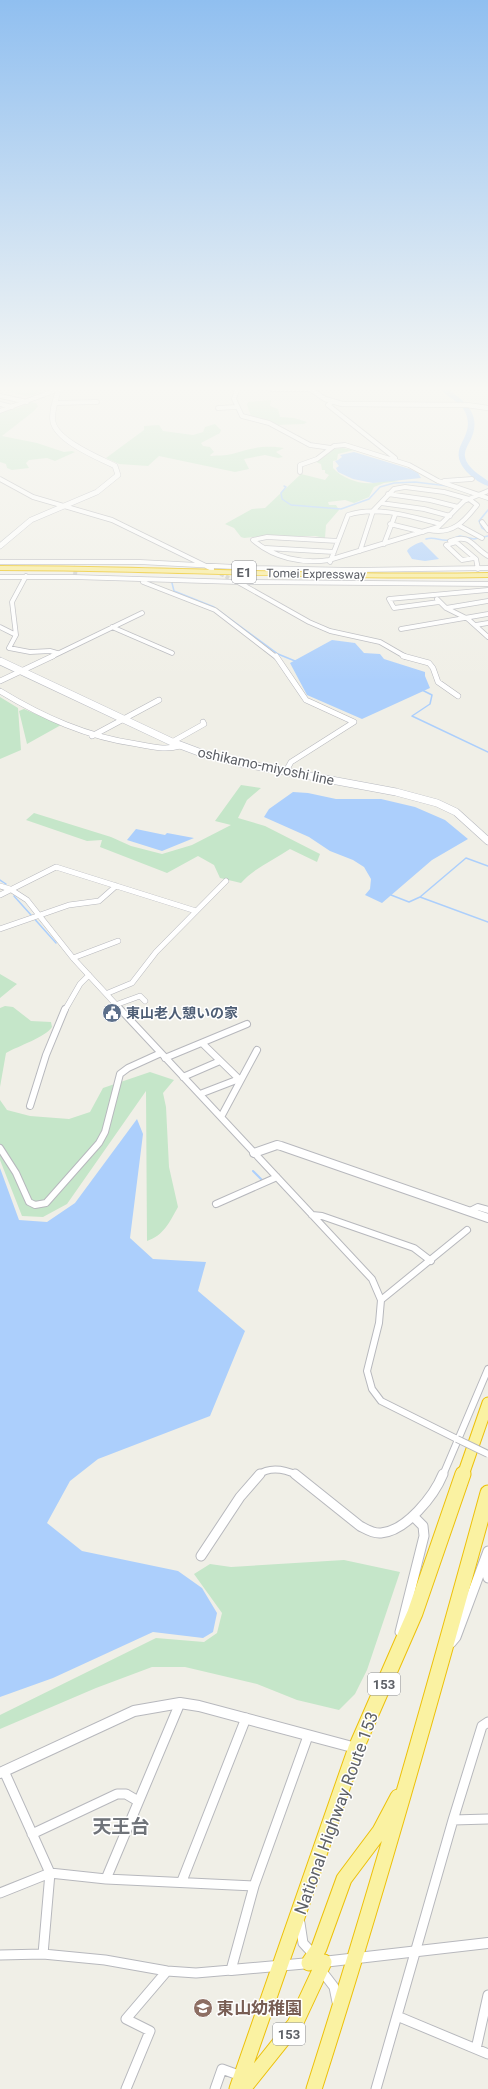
<svg xmlns="http://www.w3.org/2000/svg" width="488" height="2089" viewBox="0 0 488 2089" font-family="Roboto,'Noto Sans JP',sans-serif">
  <style>
    .green { fill: #c5e6c9 }
    .water { fill: #accffc }
    .lines { fill: none; stroke-linecap: round; stroke-linejoin: round }
    .stream-far1 { stroke: #accffc; stroke-width: 1.5 }
    .stream { stroke: #accffc; stroke-width: 2 }
    .river { fill: #accffc; fill-rule: evenodd }
    .minor-tunnel { stroke: #ccccc7; stroke-width: 4; stroke-dasharray: 4 2; stroke-linecap: butt }
    .minor-far3-casing { stroke: #b7b8bd; stroke-width: 5.5 }
    .minor-far2-casing { stroke: #b7b8bd; stroke-width: 6 }
    .minor-far1-casing { stroke: #b7b8bd; stroke-width: 8 }
    .minor-casing { stroke: #b7b8bd; stroke-width: 11 }
    .tertiary-far2-casing { stroke: #b7b8bd; stroke-width: 6 }
    .tertiary-far1-casing { stroke: #b7b8bd; stroke-width: 10 }
    .tertiary-casing { stroke: #b7b8bd; stroke-width: 12 }
    .secondary-far1-casing { stroke: #b8bac0; stroke-width: 6 }
    .secondary-casing { stroke: #b8bac0; stroke-width: 8 }
    .trunk-far1-casing { stroke: #edc10a; stroke-width: 13 }
    .trunk-casing { stroke: #edc10a; stroke-width: 17 }
    .motorway-casing { stroke: #edc10a; stroke-width: 2 }
    .minor-far3 { stroke: #fff; stroke-width: 4 }
    .minor-far2 { stroke: #fff; stroke-width: 5 }
    .minor-far1 { stroke: #fff; stroke-width: 6 }
    .minor { stroke: #fff; stroke-width: 9 }
    .tertiary-far2 { stroke: #fff; stroke-width: 4.5 }
    .tertiary-far1 { stroke: #fff; stroke-width: 8 }
    .tertiary { stroke: #fff; stroke-width: 10 }
    .secondary-far1 { stroke: #fff; stroke-width: 5 }
    .secondary { stroke: #fff; stroke-width: 7 }
    .trunk-far1 { stroke: #faf2a2; stroke-width: 11 }
    .trunk { stroke: #faf2a2; stroke-width: 15 }
    .motorway { fill: #f9eb95; fill-rule: evenodd }
    .minor-bridge-casing { stroke: #b7b8bd; stroke-width: 8; stroke-linecap: butt }
    .minor-bridge { stroke: #fff; stroke-width: 6 }
    .labels { text-anchor: middle; stroke-width: 3; stroke-linejoin: round; paint-order: stroke }
    .far-street-label { font-size: 12px; fill: #5e6167; stroke: #fff }
    .shield { fill: #fff; stroke: #8e9095; stroke-width: 1 }
    .shield-label { font-size: 13px; font-weight: bold; fill: #5e6167 }
    .street-label { font-size: 14px; fill: #5e6167; stroke: #fff }
    .service-label { font-size: 14px; font-weight: bold; fill: #4e5e75; stroke: #fff; text-anchor: start }
    .near-street-label { font-size: 17px; fill: #5e6167; stroke: #fff }
    .near-education-label { font-size: 17px; font-weight: bold; fill: #785e54; stroke: #fff; text-anchor: start }
    .near-quarter-label { font-size: 19px; font-weight: bold; fill: #6f7379; stroke: #fff }
  </style>
  <rect width="100%" height="100%" fill="#f0efe7"/>
  <path class="green" d="M4 389H42C33 401 16 394 4 389Z
    M271 400 270 406 278 409 280 417 294 418 307 422 304 424 274 425 251 416 247 405 248 402Z
    M30 402 36 403 38 406 34 411 2 436 37 443 64 452 72 451 75 452 55 461 47 458 29 460 26 463 29 468 12 470 7 468 6 464 0 462V412L18 408Z
    M215 424 221 430 220 433 201 443 203 446 210 447 214 452 210 455 211 456C218 455 225 456 232 454 251 448 265 445 284 448L276 452 283 457 278 458 265 455 244 459 249 469 235 472 159 456 148 466 119 464 106 458 144 430V426L159 425 163 431 193 435 203 432 205 427Z
    M342 448 354 450 338 454 337 460 333 461V468C342 478 360 485 374 483 384 481 387 478 399 481L384 483 374 487 369 497 354 503 345 500 328 502 329 505H336L339 510 326 525 325 538 315 536H265L244 538 241 537 234 528 225 524 252 509 265 508 301 474 325 480 329 475 325 473V470H322L321 464 316 462 330 450Z
    M0 697 18 708 21 750 0 759Z
    M24 709 61 725 27 744 19 711Z
    M241 785 261 788 247 800 238 818 265 826 320 854 317 862 290 849C274 860 254 868 241 883L220 878 214 865 198 856 167 873 100 847 102 840 87 841 26 820 34 813 111 837 131 846 162 854 192 845 231 825 215 821Z
    M0 974 17 984 0 998Z
    M5 1006 13 1007 31 1021 51 1022 52 1027C46 1037 18 1046 6 1053L0 1087V1008Z
    M150 1072 174 1080 163 1093 166 1107 169 1167 178 1207C169 1223 164 1235 147 1241L146 1091 67 1204 43 1217 22 1216 0 1160V1100L7 1110 30 1116 69 1119 90 1112 103 1088Z
    M344 1560 400 1572 367 1670 355 1694 339 1710 297 1700 257 1684 185 1667H152L96 1688 0 1729V1715L156 1638 204 1642 217 1633 222 1613 194 1574 210 1564 231 1567Z"/>
  <path class="water" d="M354 452 410 469 418 473 421 478 373 483 353 479 338 472 336 468 339 466 335 461 338 460 342 457 340 455Z
    M422 542 439 559 425 561 412 559 407 551C409 547 417 543 422 542Z
    M332 640 355 643 364 653 380 654 384 659 425 672V676L430 688 362 719 307 695 290 663Z
    M293 792 308 793 336 799H381L415 807 445 820 468 839 432 860 382 903 365 895 370 889 371 879 364 867 353 860 330 851 309 837 264 817 269 809Z
    M136 829 165 835 167 833 194 838 162 851 127 840Z
    M137 1119 143 1134 130 1238 153 1259 206 1262 198 1291 245 1331 210 1416 98 1459 70 1481 47 1523 82 1551 178 1571 202 1588 217 1613 213 1632 203 1638 153 1632 53 1678 0 1697V1168L19 1220 47 1222 75 1203Z"/>
  <g class="lines">
    <path class="stream-far1" d="M284 486 286 487 281 493 282 499 291 505 341 509 369 499 380 487 394 483 415 482 448 486
      M488 510 479 521 482 528 488 532
      M454 538 460 536 474 539 488 536
      M426 539C435 536 441 542 450 540
      M172 583 174 591 214 607 278 654 295 661
      M422 690 432 695 430 704 412 716 488 752
      M0 880 6 884
      M391 895 409 902 420 897 488 922
      M14 896 56 943
      M420 897 466 858 488 866"/>
    <path class="stream" d="M253 1171 262 1180"/>
    <path class="river" d="M440 389C447 388 452 392 458 397 473 408 479 422 471 439 468 445 464 451 465 457 467 468 480 475 488 481V486C481 484 473 478 468 473 445 448 473 441 467 417 464 403 448 398 440 389Z"/>
    <path class="minor-tunnel" d="M215 571 229 578
      M75 575 76 566"/>
    <g class="minor-far3-casing">
      <path id="minor-far3" d="M237 389 234 399 242 416 269 423 310 445 331 448
        M271 389H311
        M0 396 27 402
        M332 402 328 405 395 458
        M56 403 97 402
        M0 404 12 407
        M218 408 237 407
        M0 411 59 389
        M300 472V465L317 459 334 446 345 445 409 465 438 481 488 498
        M0 479 33 497 112 520 212 569
        M444 481 472 479
        M388 494 430 500 458 507
        M381 503 424 509 450 516
        M482 522 488 530
        M390 524 423 532
        M458 525 482 538
        M338 541 267 537 253 540C274 558 302 564 329 560L438 527 464 501 488 491
        M450 541C471 533 472 547 488 556
        M384 544 395 515
        M266 548 334 552
        M360 551 373 511 394 489 405 487 444 492 469 499 477 505C464 522 452 535 429 530
        M474 558 462 560 446 545 456 542 476 559 478 569
        M0 562H140L254 568 353 570 488 568
        M330 562 348 515C377 505 412 517 441 524
        M26 576 12 602 16 635 9 648 30 652 50 651 57 653
        M0 577H74L238 582 309 622 330 631 380 642 406 657
        M143 582 215 610 276 657
        M240 582 488 584
        M437 599 446 608 468 619 488 637
        M439 602 394 608 389 599 488 590
        M446 608 488 601
        M476 625 488 623
        M0 627 16 635
        M112 627 172 653
        M401 629 488 614
        M51 657 142 613"/>
    </g>
    <g class="minor-far2-casing">
      <path id="minor-far2" d="M276 656 306 700 354 722 291 762 286 771
        M403 656 429 663 433 668 438 682 458 696
        M0 681 53 656
        M0 691C43 717 87 737 137 744 152 747 166 750 180 746
        M92 736 159 700
        M172 742 204 724 203 722
        M0 886 10 889 27 900 73 958 121 1010
        M0 895 56 867 196 911
        M0 929 69 905 99 901 116 886
        M73 958 118 941
        M108 993 132 983 156 952 226 881
        M118 1004 140 996 145 1001
        M65 1010 80 984 89 975"/>
    </g>
    <g class="minor-far1-casing">
      <path id="minor-far1" d="M120 1009 372 1279 381 1300 379 1323 367 1371 372 1389 381 1401 457 1439
        M202 1043 239 1079
        M165 1058 247 1024
        M183 1077 220 1061
        M200 1094 239 1079 241 1080
        M30 1106 46 1055 65 1009
        M221 1117 257 1050
        M0 1148 16 1173 29 1202 35 1205 46 1203 99 1143 105 1132 120 1074 128 1068 161 1053
        M216 1204 277 1177
        M470 1211 478 1207 488 1210
        M312 1215 322 1216 414 1248 431 1261
        M381 1300 467 1230
        M258 1475C270 1466 284 1469 297 1475
        M443 1475 488 1369"/>
    </g>
    <g class="minor-casing">
      <path id="minor" d="M295 1474 360 1526C366 1529 373 1534 381 1533 406 1531 434 1496 443 1474
        M201 1556 240 1497 260 1474
        M484 1562 488 1578
        M400 1632 424 1536 423 1526 413 1516
        M451 1643 456 1637 488 1551
        M4 1771 50 1873 43 1954
        M453 1820 488 1819
        M32 1834 117 1794H126L138 1801
        M106 1879 180 1703
        M182 1881 246 1718
        M0 1893 50 1873 106 1879 254 1886
        M300 1923 303 1943 314 1955
        M0 1955 43 1954 105 1960 167 1971 196 1973 231 1970 254 1886 308 1736
        M321 1970 334 1987 337 2002
        M397 2016 488 2054
        M476 2049 488 1995
        M126 2089 150 2031 126 2019 167 1971
        M215 2089 222 2069 241 2076
        M376 2089 453 1820 482 1726 488 1722"/>
    </g>
    <g class="tertiary-far2-casing">
      <path id="tertiary-far2" d="M310 389 325 399 342 404 467 405 488 408"/>
    </g>
    <g class="tertiary-far1-casing">
      <path id="tertiary-far1" d="M254 1153 277 1145 281 1146 488 1218"/>
    </g>
    <g class="tertiary-casing">
      <path id="tertiary" d="M0 1773 134 1711 180 1703 199 1706 356 1748
        M323 1962 488 1943
        M231 1970 310 1963"/>
    </g>
    <g class="secondary-far1-casing">
      <path id="secondary-far1" d="M0 546 31 520 97 492 118 475 115 466C99 458 57 441 53 422 51 411 56 399 59 389"/>
    </g>
    <g class="secondary-casing">
      <path id="secondary" d="M0 661 172 742 204 754 240 763 396 792 437 803 456 812 488 841"/>
    </g>
    <g class="trunk-far1-casing">
      <path id="trunk-far1" d="M463 1475 488 1403"/>
    </g>
    <g class="trunk-casing">
      <path id="trunk" d="M309 1963 319 1948 344 1879 380 1831 398 1797
        M237 2089 356 1748 415 1613 463 1474
        M243 2089 295 2024 324 1962
        M314 2089C377 1892 433 1693 488 1493"/>
    </g>
    <g class="motorway-casing">
      <path id="motorway" d="M0 566C163 566 325 576 488 573V577C325 580 163 570 0 570Z"/>
    </g>
    <use href="#minor-far3" class="minor-far3"/>
    <use href="#minor-far2" class="minor-far2"/>
    <use href="#minor-far1" class="minor-far1"/>
    <use href="#minor" class="minor"/>
    <use href="#tertiary-far2" class="tertiary-far2"/>
    <use href="#tertiary-far1" class="tertiary-far1"/>
    <use href="#tertiary" class="tertiary"/>
    <use href="#secondary-far1" class="secondary-far1"/>
    <use href="#secondary" class="secondary"/>
    <use href="#trunk-far1" class="trunk-far1"/>
    <use href="#trunk" class="trunk"/>
    <use href="#motorway" class="motorway"/>
    <g class="minor-bridge-casing">
      <path id="minor-bridge" d="M457 1439 488 1454"/>
    </g>
    <use href="#minor-bridge" class="minor-bridge"/>
  </g>
  <linearGradient id="sky" x2="0" y2="1"><stop stop-color="#90bff0"/><stop offset="0.57" stop-color="#f8f8f4"/><stop offset="1" stop-color="#f8f8f4" stop-opacity="0"/></linearGradient>
  <rect width="488" height="681" fill="url(#sky)"/>
  <defs>
    <g id="civic-disc" transform="scale(1)"><circle r="9.5" fill="#5c6f8a" stroke="#fff"/><path d="M-.6-6.5H3V-4.5H.6V-3L4-1V1h2V6H-6V1h2V-1L-.6-3ZM-1.2 2.5V6h2.4V2.5Z" fill="#fff"/></g>
    <g id="school-disc" transform="scale(1)"><circle r="9.5" fill="#8d6e63" stroke="#fff"/><path d="M0-5L7-2L0 1L-7-2ZM-4 1L0 2.5L4 1V4Q0 6-4 4Z" fill="#fff"/></g>
  </defs>
  <g fill-rule="evenodd">
    <use href="#civic-disc" x="112" y="1013"/>
    <use href="#school-disc" x="203" y="2008"/>
  </g>
  <g class="labels">
    <g class="far-street-label">
      <text transform="translate(316 574) rotate(1)" y="4">Tomei Expressway</text>
    </g>
    <g class="shield">
      <rect x="232" y="561" width="24" height="22" rx="3"/>
      <rect x="368" y="1673" width="32" height="22" rx="3"/>
      <rect x="273" y="2023" width="32" height="22" rx="3"/>
    </g>
    <g class="shield-label">
      <text x="244" y="577">E1</text>
      <text x="384" y="1689">153</text>
      <text x="289" y="2039">153</text>
    </g>
    <g class="street-label">
      <text transform="translate(266 766) rotate(12)" y="5">oshikamo-miyoshi line</text>
    </g>
    <g class="service-label">
      <text x="126" y="1018">東山老人憩いの家</text>
    </g>
    <g class="near-street-label">
      <text transform="translate(336 1813) rotate(-70)" y="6">National Highway Route 153</text>
    </g>
    <g class="near-education-label">
      <text x="217" y="2014">東山幼稚園</text>
    </g>
    <g class="near-quarter-label">
      <text x="121" y="1833">天王台</text>
    </g>
  </g>
</svg>
